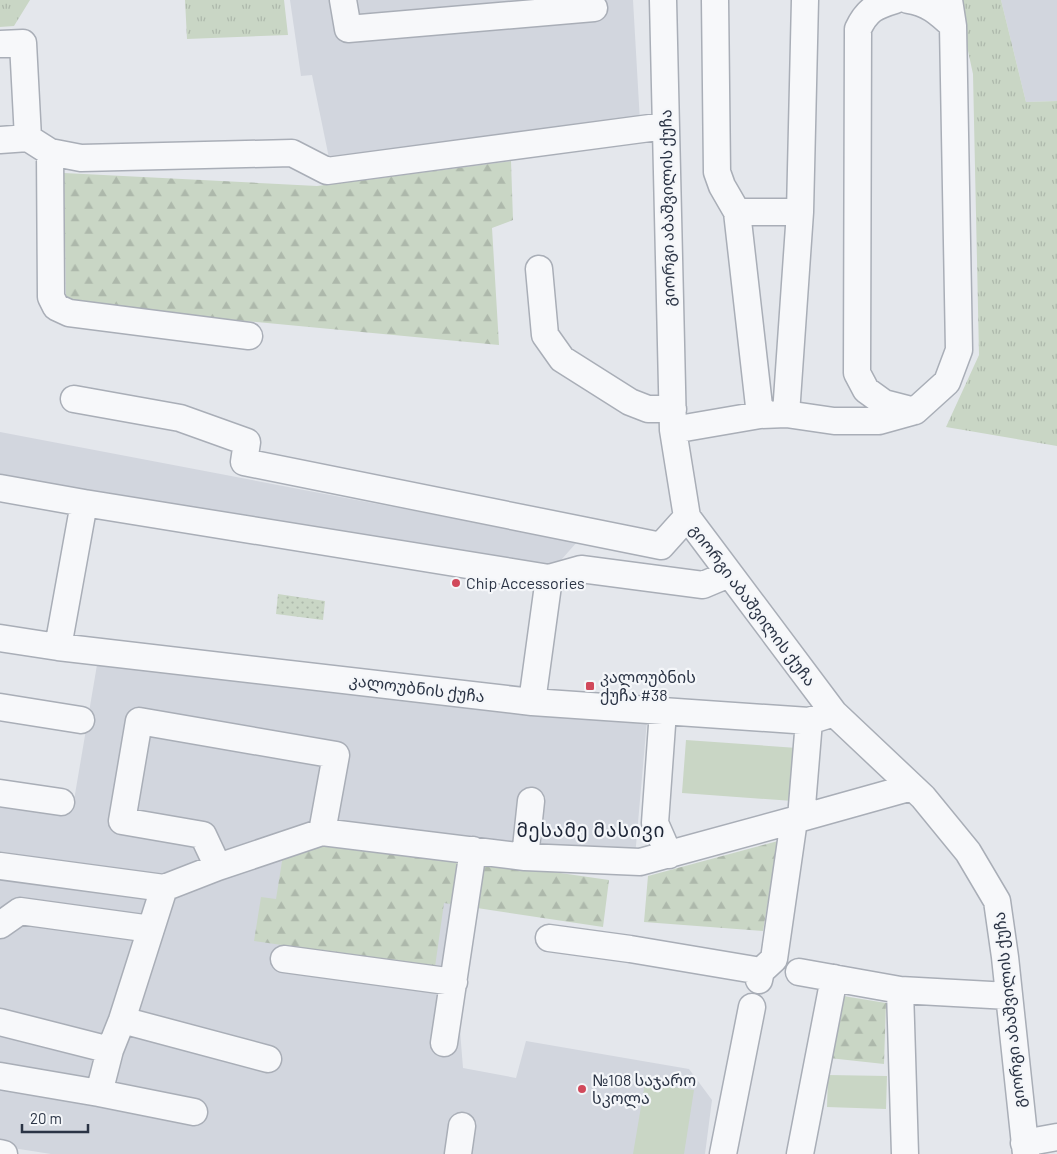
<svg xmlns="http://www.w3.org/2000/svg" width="1057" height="1154" viewBox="0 0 1057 1154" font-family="Barlow,'Noto Sans Georgian',sans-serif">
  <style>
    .built { fill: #d2d6de }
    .grass { fill: url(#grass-tufts) }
    .forest { fill: url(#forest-firs) }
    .park { fill: url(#park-dots) }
    .pitch { fill: #c9d6c5 }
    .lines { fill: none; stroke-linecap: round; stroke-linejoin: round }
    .minor-casing { stroke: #a9aeb7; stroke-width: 29 }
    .minor { stroke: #f7f8fa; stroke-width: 26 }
    .poi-dot { fill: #d1495b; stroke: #f4f6f9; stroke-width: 2 }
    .labels { text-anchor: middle; stroke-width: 4.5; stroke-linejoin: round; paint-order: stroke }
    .street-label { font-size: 16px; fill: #2b3445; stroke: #f4f6f9 }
    .poi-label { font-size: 16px; fill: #2b3445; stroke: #f4f6f9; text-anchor: start }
    .quarter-label { font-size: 19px; letter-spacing: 1px; fill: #1d2536; stroke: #f4f6f9 }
  </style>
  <defs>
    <pattern id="grass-tufts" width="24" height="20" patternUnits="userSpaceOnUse" patternTransform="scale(1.25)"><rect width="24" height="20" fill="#c9d6c5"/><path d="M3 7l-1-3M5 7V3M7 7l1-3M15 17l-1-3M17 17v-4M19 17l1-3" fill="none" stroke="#adb8ab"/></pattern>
    <pattern id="forest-firs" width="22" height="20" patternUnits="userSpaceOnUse" patternTransform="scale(1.25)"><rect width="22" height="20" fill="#c9d6c5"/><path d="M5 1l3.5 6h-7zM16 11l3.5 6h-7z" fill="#adb8ab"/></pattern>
    <pattern id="park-dots" width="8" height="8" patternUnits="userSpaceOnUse" patternTransform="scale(1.25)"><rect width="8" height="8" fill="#c9d6c5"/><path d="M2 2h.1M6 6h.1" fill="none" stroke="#adb8ab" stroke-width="1.8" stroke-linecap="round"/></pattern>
  </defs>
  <rect width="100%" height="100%" fill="#e4e7ec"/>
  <path class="built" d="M290 0H633L640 122 330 163 312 75 301 76Z
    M1001 0H1057V101L1026 102Z
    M0 432 577 542 547 576 0 480Z
    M97 665 647 720 635 857 480 847 458 1005 463 1068 516 1078 526 1041 689 1069 712 1100 705 1154H51L0 1146V796L73 806Z"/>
  <path class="grass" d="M0 0H30L14 26 0 27Z
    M185 0H284L288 35 187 39Z
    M957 0H1001L1026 102 1057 101V446L946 427 979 355 973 74Z"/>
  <path class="forest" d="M511 161 513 220 492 228 499 345 66 304 64 173 317 186Z
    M323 839 609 880 603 927 444 903 435 967 254 941 261 897 276 899 283 855Z
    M778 841 763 931 644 922 648 876Z
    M837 995 886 1003 884 1064 829 1058Z"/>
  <path class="park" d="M278 594 325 601 323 620 276 614Z"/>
  <path class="pitch" d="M686 740 797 748 793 801 682 793Z
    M828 1075 887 1076 886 1109 827 1107Z
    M645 1083 694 1090 684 1154H633Z"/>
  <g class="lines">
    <g class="minor-casing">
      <path id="minor" d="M343 0 348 29 594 8
        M663 0 673 430 687 517 834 713 923 797 968 852 997 901 1005 957 1026 1154
        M715 0 717 172 722 186 737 212
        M895 0C875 6 867 10 858 29L857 373 866 390 884 403 915 411
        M908 0C928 3 938 12 953 26
        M0 44 23 43 28 138
        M0 140 28 138 50 152 81 158 292 153 327 171 665 126
        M50 152 51 297 56 307 69 313 249 336
        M539 269 545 335 562 359 630 402 648 409H673
        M74 399 180 418 247 442 244 462 661 546 687 517
        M786 414 800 212 805 0
        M760 415 737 212H800
        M673 430 760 415 786 414 834 421H879L915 411 947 382 959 350 953 26 949 0
        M0 488 84 503 549 578 581 569 703 585 729 574
        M0 638 58 647 532 702 809 721 834 713
        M58 647 84 503
        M532 702 549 578
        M0 707 81 720
        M663 711 655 823 669 855
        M0 793 61 802
        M801 818 809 721
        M525 857 531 801
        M0 866 164 888 218 867 322 832 525 857 640 862 794 820
        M218 867 203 835 122 821 139 721 336 755 322 832
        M0 925 20 911 151 929
        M549 938 630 949 761 971
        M284 959 454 982
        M799 972 900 990 1009 996
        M759 980 761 971 774 959 794 820 912 787
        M900 990 905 1154
        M122 1020 268 1059
        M0 1022 110 1050
        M444 1043 473 850
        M0 1076 99 1093 110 1050 122 1020 164 888
        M99 1093 194 1112
        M1024 1143 1057 1137
        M0 1153 4 1154
        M458 1154 462 1126
        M723 1154 752 1007
        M800 1154 834 978"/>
    </g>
    <use href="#minor" class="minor"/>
  </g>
  <g class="poi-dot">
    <circle cx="456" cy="583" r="5"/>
    <rect x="585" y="681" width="10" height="10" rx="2.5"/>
    <circle cx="582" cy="1089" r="5"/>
  </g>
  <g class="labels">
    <g class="street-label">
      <text transform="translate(667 208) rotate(-91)" y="6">გიორგი აბაშვილის ქუჩა</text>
      <text transform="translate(753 605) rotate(53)" y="6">გიორგი აბაშვილის ქუჩა</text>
      <text transform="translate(417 688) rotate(7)" y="6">კალოუბნის ქუჩა</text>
      <text transform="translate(1009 1010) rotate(-96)" y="6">გიორგი აბაშვილის ქუჩა</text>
    </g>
    <g class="poi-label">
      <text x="466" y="589">Chip Accessories</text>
      <text x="600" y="683">კალოუბნის<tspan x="600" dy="18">ქუჩა #38</tspan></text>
      <text x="592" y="1086">№108 საჯარო<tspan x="592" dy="18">სკოლა</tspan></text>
    </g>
    <g class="quarter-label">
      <text x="591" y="837">მესამე მასივი</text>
    </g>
  </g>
  <path d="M22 1124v8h66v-8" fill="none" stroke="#2b3445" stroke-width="2.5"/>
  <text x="30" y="1124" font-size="15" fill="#2b3445" stroke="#f4f6f9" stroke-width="4" paint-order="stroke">20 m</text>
</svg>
